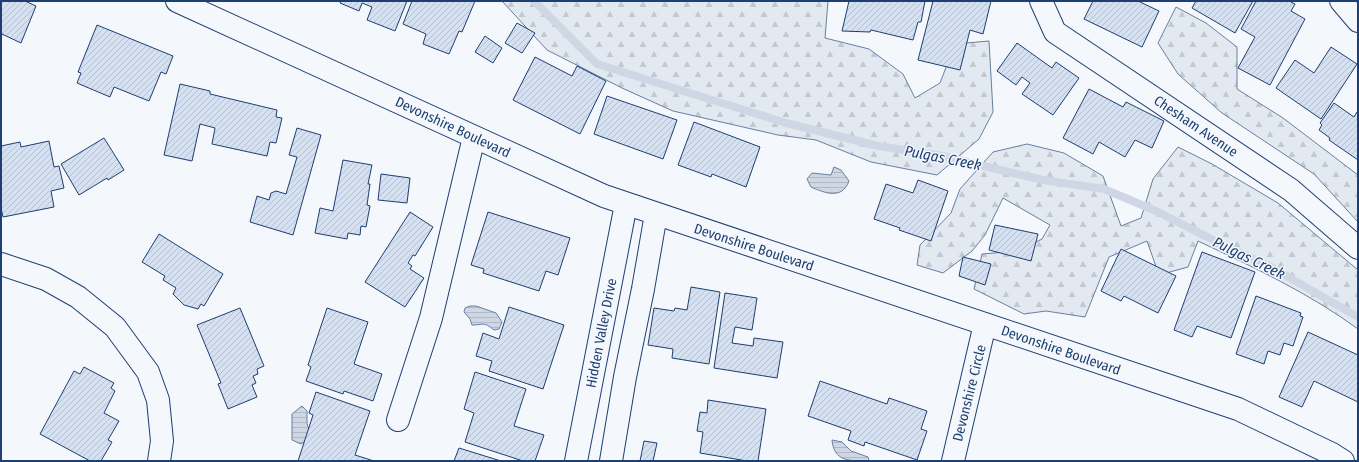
<svg xmlns="http://www.w3.org/2000/svg" width="1359" height="462" viewBox="0 0 1359 462" font-family="'Fira Sans Condensed',sans-serif">
  <style>
    .forest { fill: url(#forest-firs); stroke: #687fa3 }
    .water { fill: url(#water-rules); stroke: #687fa3 }
    .lines { fill: none; stroke-linecap: round; stroke-linejoin: round }
    .stream { stroke: #cfd7e4; stroke-width: 8 }
    .building { fill: url(#building-hatch); stroke: #1d3f73 }
    .minor-casing { stroke: #1d3f73; stroke-width: 24 }
    .minor { stroke: #f4f7fb; stroke-width: 22 }
    .labels { text-anchor: middle; stroke-width: 3; stroke-linejoin: round; paint-order: stroke }
    .street-label { font-size: 14px; fill: #1d3f73; stroke: #f4f7fb }
    .water-label { font-size: 15px; font-style: italic; fill: #1d3f73; stroke: #f4f7fb }
  </style>
  <defs>
    <pattern id="forest-firs" width="22" height="20" patternUnits="userSpaceOnUse"><rect width="22" height="20" fill="#e3e9f0"/><path d="M5 1l3.5 6h-7zM16 11l3.5 6h-7z" fill="#c2c9d1"/></pattern>
    <pattern id="water-rules" width="6" height="5" patternUnits="userSpaceOnUse"><rect width="6" height="5" fill="#cfd7e4"/><path d="M0 2.5h6" fill="none" stroke="#b1bac7"/></pattern>
    <pattern id="building-hatch" width="6" height="6" patternUnits="userSpaceOnUse"><rect width="6" height="6" fill="#d5e0f0"/><path d="M-1 1l2-2M0 6l6-6M5 7l2-2" fill="none" stroke="#b6c1d1"/></pattern>
  </defs>
  <rect width="100%" height="100%" fill="#f4f7fb"/>
  <path class="forest" d="M502 1H828L825 38 869 49 903 74 915 98 940 83 955 44 989 41 993 112 979 139 937 175 871 162 816 140 778 135 673 111 622 88 547 50Z
    M1176 7 1206 23 1237 47V89L1283 118 1358 175V222L1314 174 1222 113 1178 74 1158 43Z
    M1027 144 1064 153 1103 176 1121 226 1141 218 1153 179 1178 147 1212 164 1278 203 1358 270V329C1309 293 1253 267 1198 241L1188 267 1159 275 1147 241 1109 257 1085 317 1046 311 1024 314 974 289 982 254 1018 251 1042 239 1050 225 1003 198 985 235 972 251 943 273 917 265 920 245 951 213 960 189 993 152Z"/>
  <path class="water" d="M834 167 841 170 849 181C842 200 825 193 811 187L807 179 812 173 831 175Z
    M470 306H476L496 313 502 322 499 329 494 330C483 321 484 325 472 325L470 319 464 312 465 308Z
    M302 406 307 411V424L310 432 308 439 301 444 292 440V414Z
    M832 440 842 442 851 451 868 457 869 461C850 461 834 462 832 440Z"/>
  <g class="lines">
    <path class="stream" d="M534 1 597 64 786 123 878 146 942 156 1043 180 1104 189 1156 211 1223 245 1271 267 1358 317"/>
  </g>
  <path class="building" d="M1 1H25L36 6 21 43 2 34 1 38Z
    M341 1H407L395 31 367 20 372 7 362 3 359 11 340 3Z
    M412 1H475L462 32 459 31 449 54 423 44 426 34 403 24Z
    M849 1H925L921 22H918L913 40 871 30 870 32 842 31Z
    M933 1H991L983 34 970 30 960 70 918 60Z
    M1093 1H1138L1159 11 1142 47 1084 19Z
    M1196 1H1253L1235 33 1192 8Z
    M1256 1H1289L1295 4 1291 11 1305 19 1270 85 1238 68 1255 37 1241 29Z
    M517 23 535 33 522 53 505 43Z
    M97 25 173 56 166 74 161 72 149 101 114 87 110 97 77 83 81 73 78 72Z
    M485 36 502 48 493 63 475 52Z
    M1017 43 1052 68 1056 62 1079 78 1053 115 1022 94 1030 83 1022 77 1016 85 997 71Z
    M1331 47 1357 64 1321 119 1276 88 1295 60 1314 73Z
    M535 57 572 76 577 66 606 81 580 134 513 100Z
    M180 84 210 91V94L277 110 276 117 282 118 276 143 270 142 267 156 212 144 215 128 200 124 192 161 164 155Z
    M1089 89 1123 107 1126 102 1164 121 1152 148 1135 140 1125 157 1099 142 1093 154 1063 138Z
    M607 96 677 120 663 159 594 134Z
    M1334 103 1354 117 1357 112 1358 113V160L1329 140 1330 138 1319 130 1322 125 1320 123Z
    M694 122 760 147 746 187 712 174 711 177 678 165Z
    M297 128 321 135 293 235 250 222 257 196 269 200 271 193 276 191 286 194 297 157 289 155Z
    M104 138 124 170 108 180 107 178 79 195 61 164Z
    M49 141 54 167 59 166 64 188 51 191 54 207 3 217 1 208V146L20 142 21 147Z
    M343 160 372 165 368 184H370L367 205 370 206 366 227 361 226 360 235 348 233 347 239 315 233 320 208 333 211Z
    M381 174 410 178 407 203 378 200Z
    M918 180 948 191 931 241 899 230 900 228 874 219 886 184 913 193Z
    M410 212 433 227 415 256 413 255 408 263 412 266 410 269 424 278 405 307 365 282Z
    M488 212 570 238 558 275 546 271 539 291 483 273 484 269 471 265Z
    M995 225 1038 234 1031 261 989 250Z
    M159 234 223 274 204 306 201 304 198 309 184 305 173 294 176 288 163 280 165 276 142 262Z
    M1121 249 1176 276 1158 313 1124 296 1121 301 1101 291Z
    M1202 252 1255 272 1231 338 1197 326 1192 337 1174 330Z
    M963 257 991 264 985 285 959 276Z
    M691 287 720 292 709 364 672 358 673 349 648 345 654 308 674 311 675 308 687 310Z
    M725 293 757 298 752 330 735 327 732 343 753 346 754 338 783 342 777 378 714 368Z
    M1256 296 1301 313 1300 316 1303 317 1293 346 1284 343 1280 355 1268 351 1264 364 1236 354Z
    M509 307 564 325 543 389 489 371 492 361 476 356 483 333 499 339Z
    M240 308 264 366 257 369 258 374 253 376 256 383 252 385 257 397 228 409 218 384 221 383 197 325Z
    M327 308 368 322 354 364 382 374 373 401 344 391 343 394 306 381 311 367 308 365Z
    M1308 332 1358 355V402L1314 381 1302 407 1279 397Z
    M84 367 114 383 111 388 115 391 104 413 119 421 108 440 112 442 101 461H90L40 434 74 371 80 374Z
    M475 372 526 389 514 426 544 435 535 461H523L465 442 474 413 464 409Z
    M820 381 887 404 889 398 927 411 921 429 927 431 917 460 865 442 864 446 848 440 851 431 808 416Z
    M316 392 370 411 355 455 374 461H298L313 415 309 413Z
    M708 400 766 409 758 461H747L700 453 703 432 697 431 700 412 707 413Z
    M644 441 657 443 653 461H640Z
    M459 448 501 461H454Z"/>
  <g class="lines">
    <g class="minor-casing">
      <path id="minor" d="M177 1 604 196 1238 409 1332 454 1343 461
        M1041 1 1055 32 1291 190 1358 248
        M1341 1 1358 21
        M1 264 46 279 78 297 115 327 148 372 158 400 162 441 159 461
        M398 420 431 318 474 137
        M576 461 626 204
        M611 461 625 377 643 289 656 214
        M953 461 985 324"/>
    </g>
    <use href="#minor" class="minor"/>
  </g>
  <g class="labels">
    <g class="street-label">
      <text transform="translate(1196 126) rotate(34)" y="5">Chesham Avenue</text>
      <text transform="translate(453 127) rotate(25)" y="5">Devonshire Boulevard</text>
      <text transform="translate(754 247) rotate(18)" y="5">Devonshire Boulevard</text>
      <text transform="translate(601 333) rotate(-79)" y="5">Hidden Valley Drive</text>
      <text transform="translate(1061 350) rotate(19)" y="5">Devonshire Boulevard</text>
      <text transform="translate(969 393) rotate(-76)" y="5">Devonshire Circle</text>
    </g>
    <g class="water-label">
      <text transform="translate(943 158) rotate(11)" y="5">Pulgas Creek</text>
      <text transform="translate(1249 258) rotate(26)" y="5">Pulgas Creek</text>
    </g>
  </g>
  <rect width="1359" height="462" fill="none" stroke="#1d3f73" stroke-width="4"/>
</svg>
